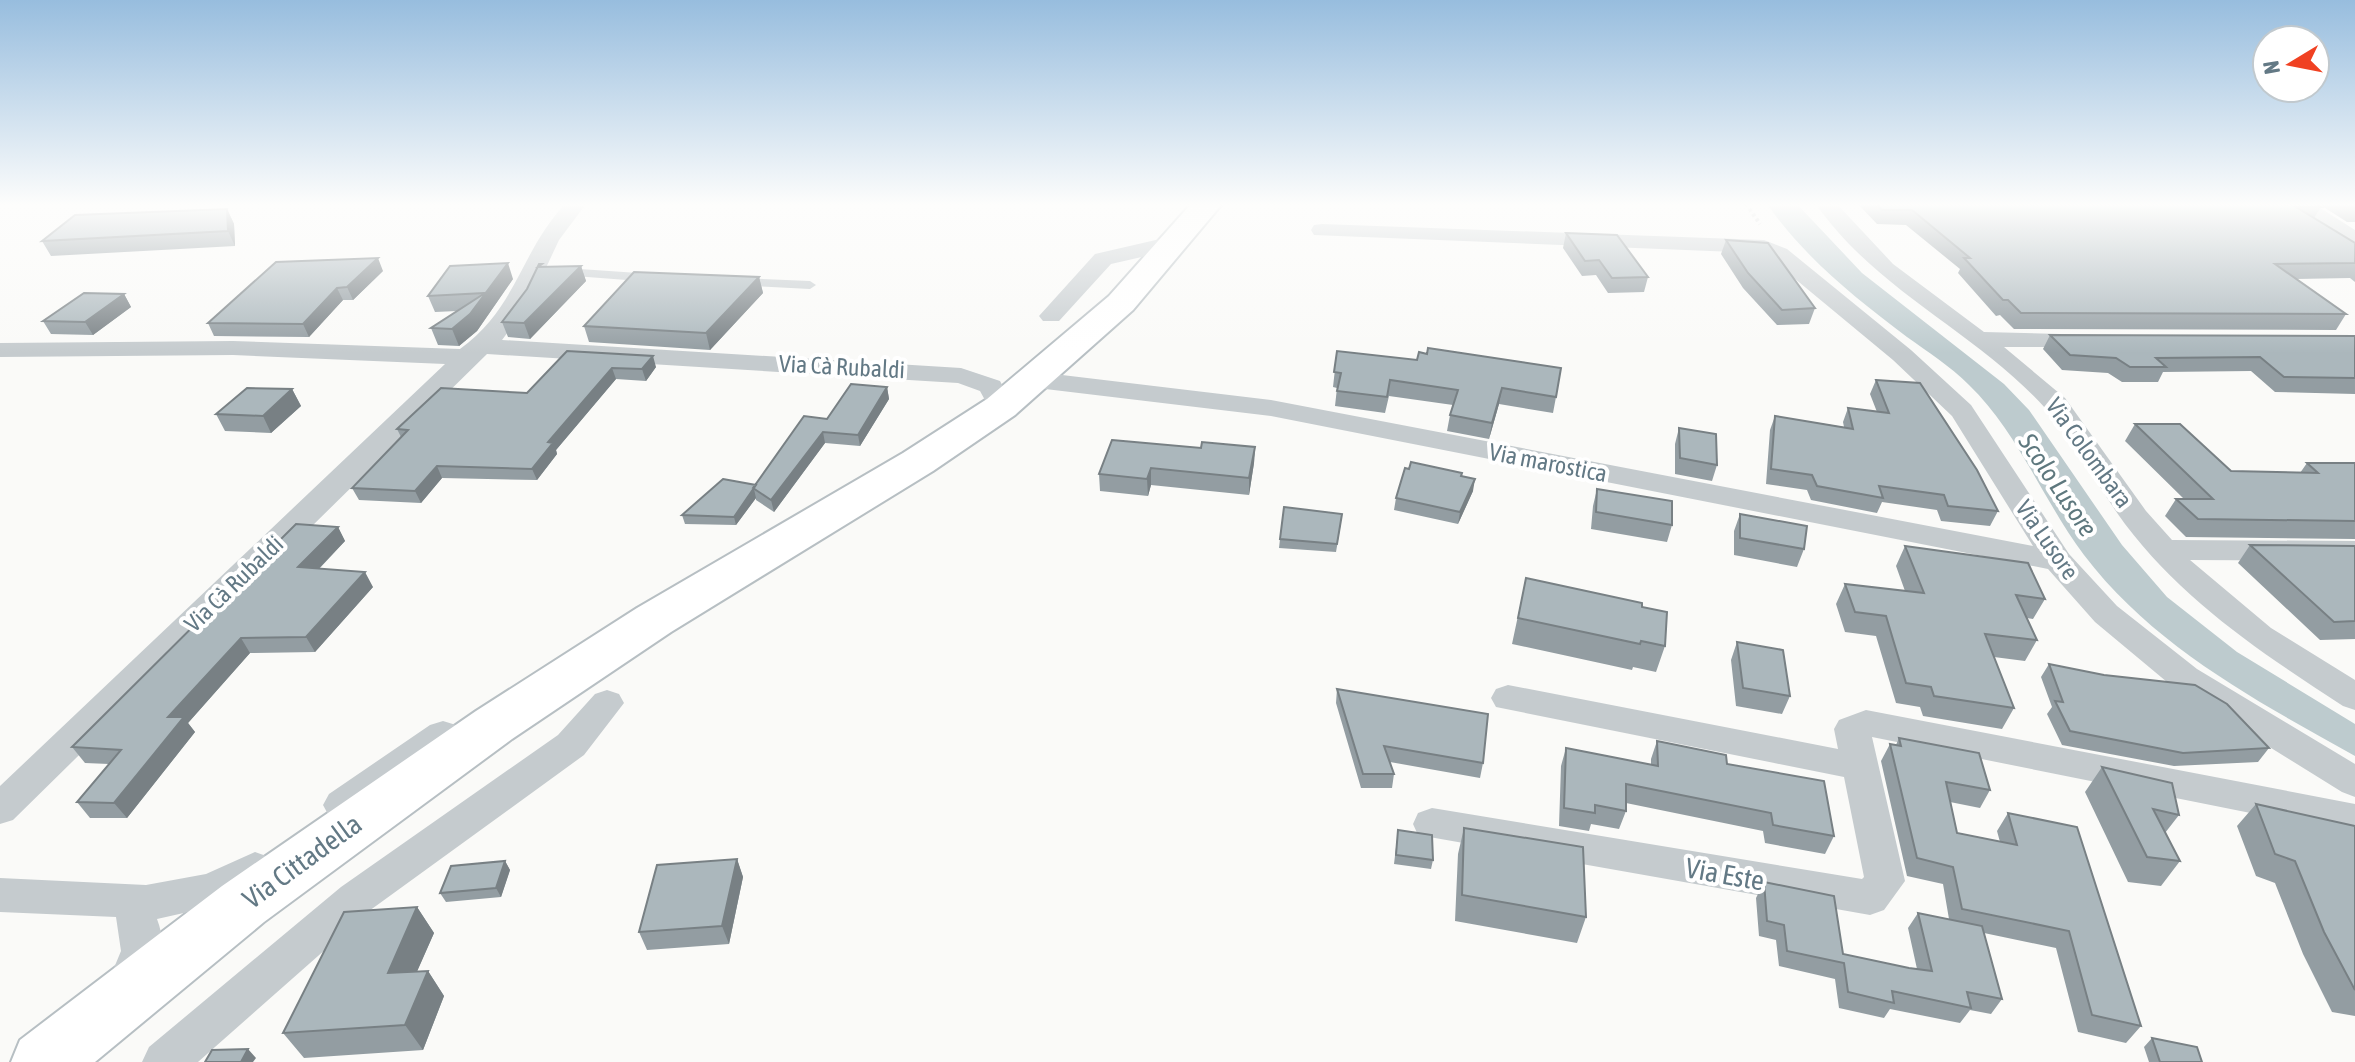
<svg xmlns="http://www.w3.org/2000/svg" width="2355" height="1062" viewBox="0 0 2355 1062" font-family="'Asap Condensed',sans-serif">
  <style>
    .water { fill: #bdcbce }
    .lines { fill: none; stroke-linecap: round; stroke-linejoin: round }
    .secondary-casing { stroke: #b7bfc3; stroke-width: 4 }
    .path { stroke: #bfc3c5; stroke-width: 4; stroke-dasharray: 3 3; stroke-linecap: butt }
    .service { fill: #c5cbce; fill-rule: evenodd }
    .minor { fill: #c5cbce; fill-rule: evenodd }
    .secondary { fill: #fff; fill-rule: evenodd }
    .wall { fill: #939da2 }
    .shaded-wall { fill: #788084 }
    .building { fill: #abb7bc; stroke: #788084; stroke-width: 2 }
    .labels { text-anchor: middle; stroke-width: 8; stroke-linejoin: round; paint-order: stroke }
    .street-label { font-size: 24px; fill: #637985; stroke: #fff }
    .water-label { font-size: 26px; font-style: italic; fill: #5e787e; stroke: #fff }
    .near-street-label { font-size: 28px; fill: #637985; stroke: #fff }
  </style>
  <rect width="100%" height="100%" fill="#fafaf8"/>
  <path class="water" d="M1767 204H1797L1862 273 2004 384 2029 410 2122 545 2167 597 2237 652 2355 724V756C2257 701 2154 647 2084 555 2044 502 2018 432 1969 385 1950 366 1928 352 1907 337 1854 297 1805 258 1767 204Z"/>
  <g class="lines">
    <g class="secondary-casing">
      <path id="secondary" d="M1191 204H1222L1133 310 1015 415 933 471 671 632 512 739 264 922 95 1062H11L20 1040 222 886 476 711 637 608 903 453 987 399 1109 296Z"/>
    </g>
    <path class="path" d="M1746 204 1760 224"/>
    <path class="service" d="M565 268 653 274 659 278 653 282 561 275V269Z
      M740 278 810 281 816 285 810 289 736 285 734 282Z"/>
    <path class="minor" d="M565 204H586L559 240 530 302 502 340 961 368 1000 381 1014 407 1010 413H992L980 391 958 383 487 354 13 820 0 824V786L445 364 233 355 0 357V343L233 341 460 349C517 308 520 252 565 204Z
      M1816 204H1837L1893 264 1984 332 2098 335 2101 340 2089 347H2004L2065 398 2146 511 2172 540 2355 541V561L2190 560 2271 628 2355 680V710L2343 706C2262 653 2184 602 2125 524 2098 488 2077 443 2046 409 1977 332 1876 291 1816 204Z
      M2290 204H2314L2355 230V245Z
      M1322 224 1764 240 1787 249 1911 350 1971 405 2069 554 2117 606 2197 669 2355 764V797L2342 792 2173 687 2095 622 2048 569 1271 416 1037 388 1024 380 1037 372 1271 400 2033 546 1952 416 1893 360 1771 259 1760 253 1314 235 1311 230 1314 225Z
      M1173 236 1181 238 1184 243 1181 248 1111 264 1059 321H1043L1039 316 1095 254Z
      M1508 685 1838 749 1834 729 1839 720 1866 710 2355 804V834L1872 737 1905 881 1884 910 1870 915 1418 835 1413 824 1418 813 1432 808 1862 879 1864 877 1844 777 1496 707 1491 698 1496 689Z
      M607 690 619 694 624 703 584 755 369 911 198 1062H142L149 1047 341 887 558 735 595 694Z
      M443 721 456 725 461 735 456 745 355 816 342 820 329 816 323 805 329 794 430 725Z
      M255 852 269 857 275 869 269 881 206 908 157 919C168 947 159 968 145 994L130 999 115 994 109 980 121 951 116 917 0 912V878L146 885 206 874Z"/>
    <use href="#secondary" class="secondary"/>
  </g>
  <path class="wall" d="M1858 204H2316L2321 207 2314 218 2355 243V282L2350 278 2296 279 2346 314 2336 330 2014 329 2000 315 1996 316 1958 273 1960 269 1906 225 1877 224Z
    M2319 204H2355V222H2347Z
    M227 209 234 224 235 246 51 256 42 241Z
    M1566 233 1648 277 1644 292 1608 293 1596 275 1582 276 1563 248Z
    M1726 240 1815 308 1809 324 1777 325 1743 288 1721 254Z
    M581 266 586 281 530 339 508 337 502 322 543 267Z
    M383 271 353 300H343L309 337 214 336 208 323Z
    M759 277 763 293 710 350 589 342 584 326Z
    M513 279 477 331 459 346 438 345 431 328 457 311 435 312 428 296Z
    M124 294 131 307 93 335 51 334 43 321Z
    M2050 335 2355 336V394L2275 392 2251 371 2163 372 2158 382H2122L2108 373 2062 370 2043 349Z
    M567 351 656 367 646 381 616 379 556 450 557 454 537 480 442 478 421 503 359 500 352 488 401 437 397 429 527 393Z
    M1337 351 1556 397 1553 413 1499 404 1489 439 1447 431 1450 415 1453 405 1389 396 1385 413 1335 406 1337 388 1333 387Z
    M1876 380 1998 511 1990 526 1941 521 1937 510 1882 502 1877 513 1811 500 1807 490 1766 484 1770 430 1775 416 1844 427 1843 422 1848 408 1877 412 1870 394Z
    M887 387 889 399 860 446 825 443 774 512 756 500V498L736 525 685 524 682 515 756 485 827 419Z
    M292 389 301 406 271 433 225 431 216 414Z
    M2135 424 2231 471 2300 473 2307 463H2355V539L2186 537 2165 516 2176 499H2184L2125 441Z
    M1679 428 1717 465 1712 481 1675 474V444Z
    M1255 447 1254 463 1249 495 1151 485 1148 496 1100 491 1099 474 1201 448Z
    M1461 476 1473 491 1458 524 1394 510 1396 498Z
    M1597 489 1672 525 1667 542 1591 529 1593 506Z
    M1740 514 1804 549 1797 567 1734 555V531Z
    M1341 523 1336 552 1279 548 1280 539Z
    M338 527 345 541 319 569 373 587 315 652 250 653 188 723 195 732 127 818H90L77 802 109 764 85 763 72 747Z
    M2250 545 2355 546V639L2320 640 2238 563Z
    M1905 546 2045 599 2033 619 2027 618 2037 640 2025 661 1994 657 2014 708 2002 729 1923 716 1920 707 1896 703 1876 636 1845 632 1836 604 1845 584 1905 591 1896 566Z
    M1526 578 1665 646 1656 672 1633 667 1632 670 1512 644Z
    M1737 642 1790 696 1782 714 1736 706 1731 660Z
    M2049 664 2104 675 2269 748 2258 762 2174 766 2062 745 2047 714 2052 707 2041 677Z
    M1337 689 1483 763 1480 778 1390 762 1394 774 1392 788H1361L1336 703Z
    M1899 738 1990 790 1980 808 1950 802 1957 833 2000 842 1997 831 2008 813 2141 1026 2126 1043 2078 1032 2056 948 1984 933 2002 999 1991 1014 1970 1010 1960 1023 1890 1009 1884 1018 1839 1008 1835 979 1779 966 1776 940 1759 936 1756 898 1764 882 1843 954 1909 968 1917 969 1908 928 1918 913 1949 919 1943 884 1907 876 1881 761 1890 744 1896 745Z
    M1657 741 1727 764 1834 836 1825 854 1765 843 1763 831 1626 803V811L1619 829 1591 824 1589 831 1559 826 1561 766 1566 748 1651 765V759Z
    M2102 767 2179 815 2165 833 2180 861 2161 886 2128 882 2085 792Z
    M2256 804 2355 826V1016L2332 1012 2303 954 2275 883 2256 876 2237 826Z
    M1464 828 1586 917 1577 943 1455 921 1458 854Z
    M1397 839 1433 860 1431 869 1394 864Z
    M737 859 743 877 729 944 647 950 639 932Z
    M505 861 510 870 501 897 446 902 440 893Z
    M417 907 434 933 417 971H428L444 996 423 1050 304 1058 283 1033Z
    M2152 1038 2202 1062H2149L2144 1047Z"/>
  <path class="shaded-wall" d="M227 209 234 224 235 246 228 231Z
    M378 258 383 271 353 300 347 287Z
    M508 263 513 279 477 331 459 346 452 329 470 314Z
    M581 266 586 281 530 339 524 323Z
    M759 277 763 293 710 350 706 333Z
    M337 288 343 300 309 337 303 324Z
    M124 294 131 307 93 335 85 322Z
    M653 356 656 367 646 381 642 369Z
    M612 368 616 379 556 450 557 454 537 480 532 469 548 442Z
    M887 387 889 399 860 446 858 435Z
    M1502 388 1499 404 1489 439 1492 423Z
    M292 389 301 406 271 433 263 416Z
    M823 432 825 443 774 512 771 500Z
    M1255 447 1254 463 1249 495V478Z
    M437 466 442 478 421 503 415 491Z
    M1151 468V485L1148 496 1147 479Z
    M1475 479 1473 491 1458 524 1460 512Z
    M754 489 756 498 736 525 734 517Z
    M338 527 345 541 306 582 298 567Z
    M365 572 373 587 315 652 306 637Z
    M241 638 250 653 188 723 195 732 127 818 114 803 168 717Z
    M737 859 743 877 729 944 722 926Z
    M505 861 510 870 501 897 496 888Z
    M417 907 434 933 405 999 388 973Z
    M428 971 444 996 423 1050 405 1025Z
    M248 1049 256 1058 253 1062H241Z"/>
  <path class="building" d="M1876 204H2316L2321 207H2296L2355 243V263L2275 264 2346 314 2021 313 2008 300H2003L1964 258H1970L1912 210H1882Z
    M227 209 228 231 42 241 75 215Z
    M1566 233 1617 235 1648 277 1612 278 1599 260 1585 261Z
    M1726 240 1768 243 1815 308 1782 310 1748 273Z
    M378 258 347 287 337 288 303 324 208 323 276 262Z
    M508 263 470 314 452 329 431 328 485 293 428 296 450 266Z
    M539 264H542L538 267 581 266 524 323 502 322 527 289Z
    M634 272 759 277 706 333 584 326Z
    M84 293 124 294 85 322 43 321Z
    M2050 335 2355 336V378L2284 377 2260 357 2156 358 2166 367H2130L2116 358 2070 355Z
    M1428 348 1561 368 1556 397 1502 388 1492 423 1450 415 1458 390 1390 380 1387 397 1337 391 1341 373 1334 372 1337 351 1417 360 1419 352 1427 354Z
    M567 351 653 356 642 369 612 368 548 442 553 443 532 469 437 466 415 491 352 488 408 430 397 429 441 388 527 393Z
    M1876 380 1920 383 1977 470 1998 511 1948 506 1944 495 1879 486 1883 498 1817 486 1812 475 1771 469 1775 416 1853 429 1848 408 1889 413Z
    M851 384 887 387 858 435 823 432 771 500 753 488 804 416 827 419Z
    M247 388 292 389 263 416 216 414Z
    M2135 424H2180L2231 471 2318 473 2307 463H2355V521L2198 519 2176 499H2213Z
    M1679 428 1716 434 1717 465 1680 458Z
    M1112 440 1201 448 1202 442 1255 447 1249 478 1151 468 1147 479 1099 474Z
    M1411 462 1462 473 1461 476 1475 479 1460 512 1396 498 1405 468 1409 469Z
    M723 479 756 485 734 517 682 515Z
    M1597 489 1672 501V525L1596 512Z
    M1284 507 1342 514 1337 544 1280 539Z
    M1740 514 1807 526 1804 549 1740 538Z
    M296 524 338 527 298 567 365 572 306 637 241 638 168 717H184L114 803 77 802 121 750 72 747Z
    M2250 545 2355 546V621L2334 622Z
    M1905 546 2028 563 2045 599 2016 595 2037 640 1985 634 2014 708 1934 696 1931 687 1906 683 1886 616 1855 612 1845 584 1924 593Z
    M1526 578 1642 603V607L1667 612 1665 646 1641 641 1640 644 1518 618Z
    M1737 642 1783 650 1790 696 1743 688Z
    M2049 664 2104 675 2195 685 2227 704 2269 748 2183 753 2070 731 2055 701 2063 702Z
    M1337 689 1488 714 1483 763 1384 746 1394 774H1363Z
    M1899 738 1979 753 1990 790 1946 782 1957 833 2017 845 2008 813 2077 827 2141 1026 2092 1015 2069 931 1962 909 1953 867 1917 858 1890 744 1901 746Z
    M1657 741 1726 755 1727 764 1824 781 1834 836 1773 825 1771 813 1626 784V811L1595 805V813L1564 808 1566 748 1658 766Z
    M2102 767 2172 783 2179 815 2153 809 2180 861 2147 857Z
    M2256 804 2355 826V990L2324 932 2295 861 2275 854Z
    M1464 828 1583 847 1586 917 1462 895Z
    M1398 830 1432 835 1433 860 1396 855Z
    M737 859 722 926 639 932 657 865Z
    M505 861 496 888 440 893 451 866Z
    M1764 882 1834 896 1843 954 1909 968 1932 971 1918 913 1982 926 2002 999 1967 992 1971 1008 1892 991 1894 1003 1848 992 1844 963 1787 951 1784 925 1767 921Z
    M417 907 388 973 428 971 405 1025 283 1033 344 912Z
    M2152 1038 2197 1047 2202 1062H2160Z
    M248 1049 241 1062H205L212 1050Z"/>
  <linearGradient id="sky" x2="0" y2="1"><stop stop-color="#97bdde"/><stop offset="0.58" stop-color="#fdfdfc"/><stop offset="1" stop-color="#fdfdfc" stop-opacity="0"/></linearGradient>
  <rect width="2355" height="353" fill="url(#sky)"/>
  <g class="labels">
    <g class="street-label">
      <text transform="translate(842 367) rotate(3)" y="8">Via Cà Rubaldi</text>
      <text transform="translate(2089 453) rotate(54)" y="8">Via Colombara</text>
      <text transform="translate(1548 463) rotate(11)" y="8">Via marostica</text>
      <text transform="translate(2047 540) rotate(55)" y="8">Via Lusore</text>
      <text transform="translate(234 584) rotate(-44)" y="8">Via Cà Rubaldi</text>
    </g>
    <g class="water-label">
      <text transform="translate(2058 485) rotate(56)" y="9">Scolo Lusore</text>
    </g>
    <g class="near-street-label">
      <text transform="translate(302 861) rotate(-36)" y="10">Via Cittadella</text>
      <text transform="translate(1725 874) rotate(10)" y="10">Via Este</text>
    </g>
  </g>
  <g transform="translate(2291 64) rotate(260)"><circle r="38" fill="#ffffff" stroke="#c1c9ce" stroke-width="2"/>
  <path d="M0-6L14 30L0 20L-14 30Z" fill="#f04122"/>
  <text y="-12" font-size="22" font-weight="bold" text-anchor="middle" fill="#637985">N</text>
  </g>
</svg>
